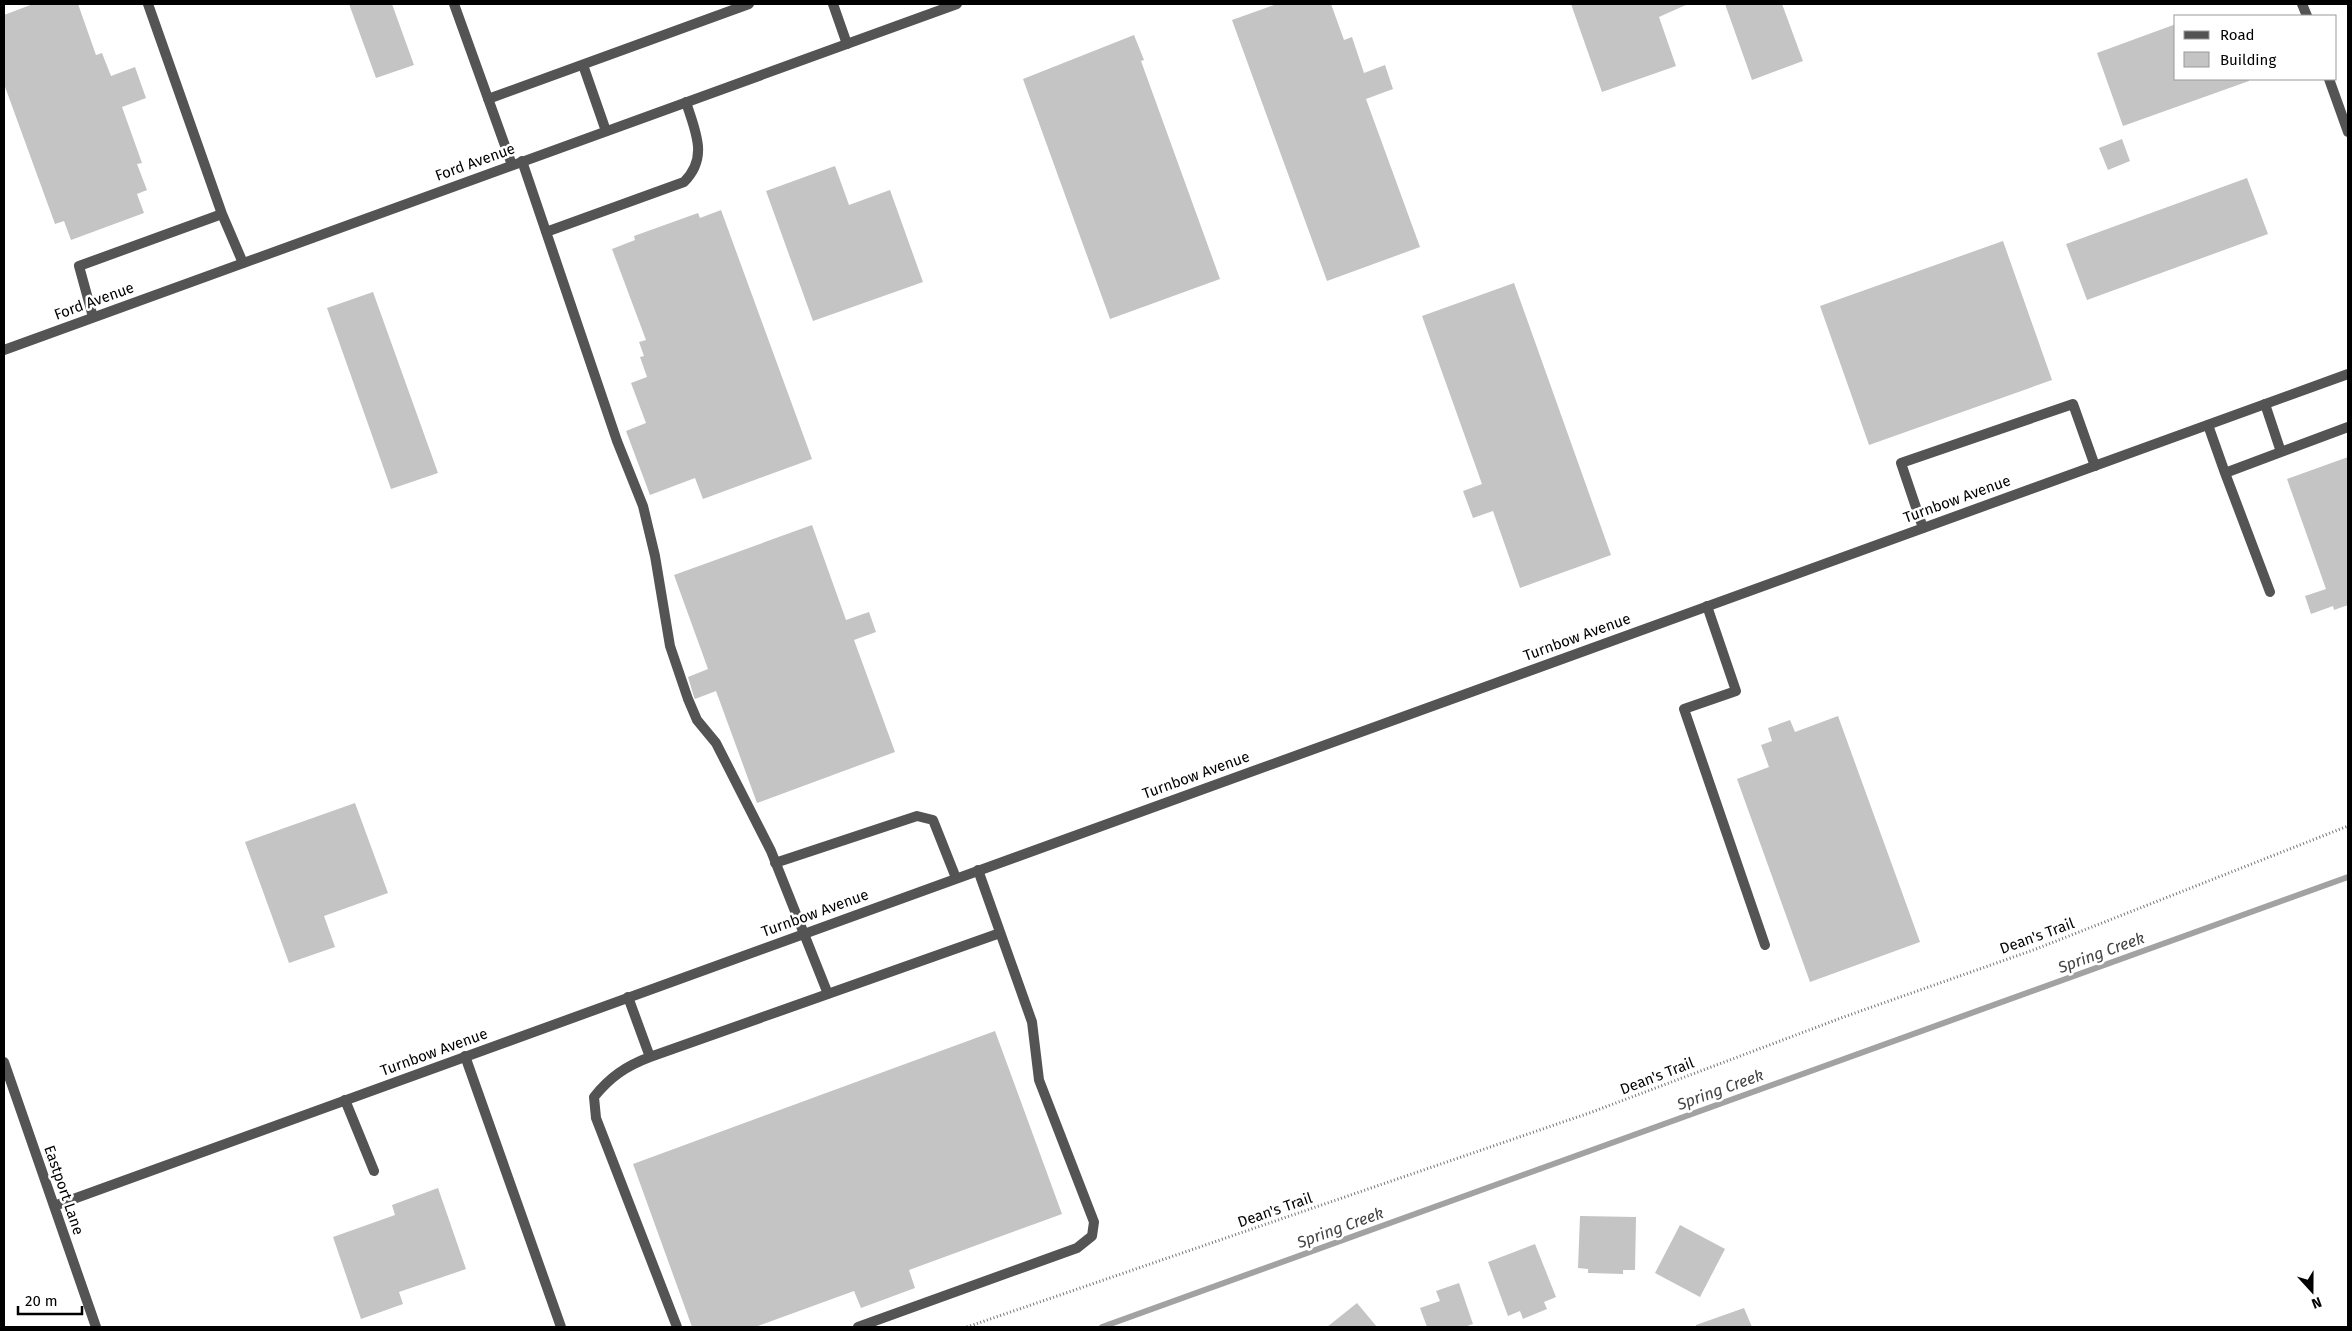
<svg xmlns="http://www.w3.org/2000/svg" width="2352" height="1331" viewBox="0 0 2352 1331" font-family="'Fira Sans',sans-serif">
  <style>
    .lines { fill: none; stroke-linecap: round; stroke-linejoin: round }
    .stream { stroke: #a2a2a2; stroke-width: 6 }
    .building { fill: #c4c4c4 }
    .path { stroke: #767676; stroke-width: 3; stroke-dasharray: 1 2.5; stroke-linecap: butt }
    .lane { stroke: #545454; stroke-width: 10 }
    .street { stroke: #545454; stroke-width: 10 }
    .labels { text-anchor: middle; stroke-width: 5; stroke-linejoin: round; paint-order: stroke }
    .street-label { font-size: 15px; fill: #000; stroke: #fff }
    .water-label { font-size: 16px; font-style: italic; fill: #434343; stroke: #fff }
  </style>
  <rect width="100%" height="100%" fill="#fff"/>
  <g class="lines">
    <path class="stream" d="M1102 1327 2348 877"/>
  </g>
  <path class="building" d="M33 4H78L96 55 102 53 111 76 135 67 146 98 122 107 142 163 137 164 147 190 137 194 144 213 71 240 64 221 55 224 4 84V15Z
    M349 4H392L414 65 376 78Z
    M1277 4H1331L1344 40 1352 37 1364 73 1385 65 1393 89 1366 99 1420 247 1327 281 1232 20Z
    M1571 4H1688L1659 17 1676 66 1602 92Z
    M1725 4H1782L1803 61 1752 80Z
    M2176 24V79H2249V81L2123 126 2097 53Z
    M1134 35 1144 60 1141 61 1220 279 1110 319 1023 79Z
    M2122 139 2130 161 2108 170 2099 148Z
    M835 166 849 205 890 190 923 282 813 321 766 191Z
    M2247 178 2268 234 2087 300 2066 244Z
    M721 210 812 459 703 499 695 478 650 495 626 431 646 423 631 383 647 377 640 357 644 356 639 342 646 340 612 249 635 240 634 236 698 213 700 218Z
    M2003 241 2052 380 1869 445 1820 306Z
    M1514 283 1611 555 1520 588 1493 511 1473 518 1463 491 1482 484 1422 316Z
    M373 292 438 473 391 489 327 308Z
    M2348 457V605L2334 610 2333 606 2311 614 2305 596 2326 589 2287 479Z
    M812 525 846 620 869 612 876 632 854 640 895 752 757 803 716 691 695 699 694 697 688 677 708 669 674 575Z
    M1838 716 1920 942 1810 982 1737 779 1769 767 1761 745 1772 741 1768 728 1790 720 1795 732Z
    M355 803 388 893 324 916 335 947 289 963 245 842Z
    M995 1031 1062 1214 909 1270 915 1288 861 1308 854 1291 755 1327H692L633 1164Z
    M438 1188 466 1269 399 1292 403 1304 361 1319 333 1237 395 1215 392 1205Z
    M1580 1216 1636 1217 1635 1270H1623V1274L1588 1273V1269L1578 1268Z
    M1680 1225 1725 1249 1700 1297 1655 1273Z
    M1535 1244 1556 1297 1544 1302 1547 1309 1523 1319 1520 1311 1508 1316 1488 1262Z
    M1459 1283 1473 1324 1464 1327H1427L1420 1308 1440 1301 1436 1291Z
    M1357 1303 1377 1327H1327Z
    M1744 1308 1752 1327H1696V1325Z"/>
  <g class="lines">
    <path class="path" d="M967 1327 1592 1112 1841 1018 2036 949 2348 826"/>
    <path class="lane" d="M148 4 222 214
      M454 4 512 165
      M833 4 847 44
      M583 65 606 131
      M488 99 749 4
      M522 161 617 441 643 506 655 556 670 646 688 699 697 720 716 743 771 851 828 994
      M546 232 684 182C709 157 695 131 686 102
      M93 317 79 266 222 214 243 263
      M2265 404 2281 452
      M2208 425 2225 473 2348 427
      M2225 473 2270 592
      M1923 528 1901 463 2073 404 2095 466
      M1707 606 1736 691 1684 709 1765 945
      M775 863 917 816 933 820 956 878
      M628 997 650 1057C626 1066 610 1077 594 1097L596 1118 677 1327
      M465 1056 561 1327
      M650 1057 1000 933
      M345 1100 374 1171
      M858 1327 1077 1248 1092 1236 1094 1222 1039 1080 1032 1022 978 870"/>
    <path class="street" d="M2302 4 2307 16
      M2329 79 2348 132
      M4 350 957 4
      M4 1062 96 1327
      M54 1206 2348 374"/>
  </g>
  <g class="labels">
    <g class="street-label">
      <text transform="translate(475 162) rotate(-20)" y="5">Ford Avenue</text>
      <text transform="translate(94 301) rotate(-20)" y="5">Ford Avenue</text>
      <text transform="translate(1957 499) rotate(-20)" y="5">Turnbow Avenue</text>
      <text transform="translate(1577 637) rotate(-20)" y="5">Turnbow Avenue</text>
      <text transform="translate(1196 775) rotate(-20)" y="5">Turnbow Avenue</text>
      <text transform="translate(815 913) rotate(-20)" y="5">Turnbow Avenue</text>
      <text transform="translate(2037 936) rotate(-20)" y="5">Dean's Trail</text>
      <text transform="translate(434 1052) rotate(-20)" y="5">Turnbow Avenue</text>
      <text transform="translate(1657 1076) rotate(-21)" y="5">Dean's Trail</text>
      <text transform="translate(64 1190) rotate(71)" y="5">Eastport Lane</text>
      <text transform="translate(1275 1210) rotate(-19)" y="5">Dean's Trail</text>
    </g>
    <g class="water-label">
      <text transform="translate(2101 952) rotate(-20)" y="6">Spring Creek</text>
      <text transform="translate(1720 1089) rotate(-20)" y="6">Spring Creek</text>
      <text transform="translate(1340 1227) rotate(-20)" y="6">Spring Creek</text>
    </g>
  </g>
  <rect width="2352" height="1331" fill="none" stroke="#000000" stroke-width="10"/>
  <rect x="2174" y="15" width="162" height="65" fill="#ffffff" stroke="#999999"/>
  <rect x="2184" y="31" width="25" height="8" fill="#545454" stroke="#999999"/>
  <text x="2220" y="40" font-size="15" fill="#000000">Road</text>
  <rect x="2184" y="52" width="25" height="15" fill="#c4c4c4" stroke="#999999"/>
  <text x="2220" y="65" font-size="15" fill="#000000">Building</text>
  <g transform="translate(2312 1291) rotate(159)" stroke="#ffffff" stroke-width="4" paint-order="stroke">
  <path d="M0-4L9 19L0 12L-9 19Z" fill="#000000"/>
  <text y="-8" font-size="14" font-weight="bold" text-anchor="middle" fill="#000000">N</text>
  </g>
  <path d="M18 1306v8h64v-8" fill="none" stroke="#000000" stroke-width="2.5"/>
  <text x="25" y="1306" font-size="15" fill="#000000" stroke="#ffffff" stroke-width="4" paint-order="stroke">20 m</text>
</svg>
